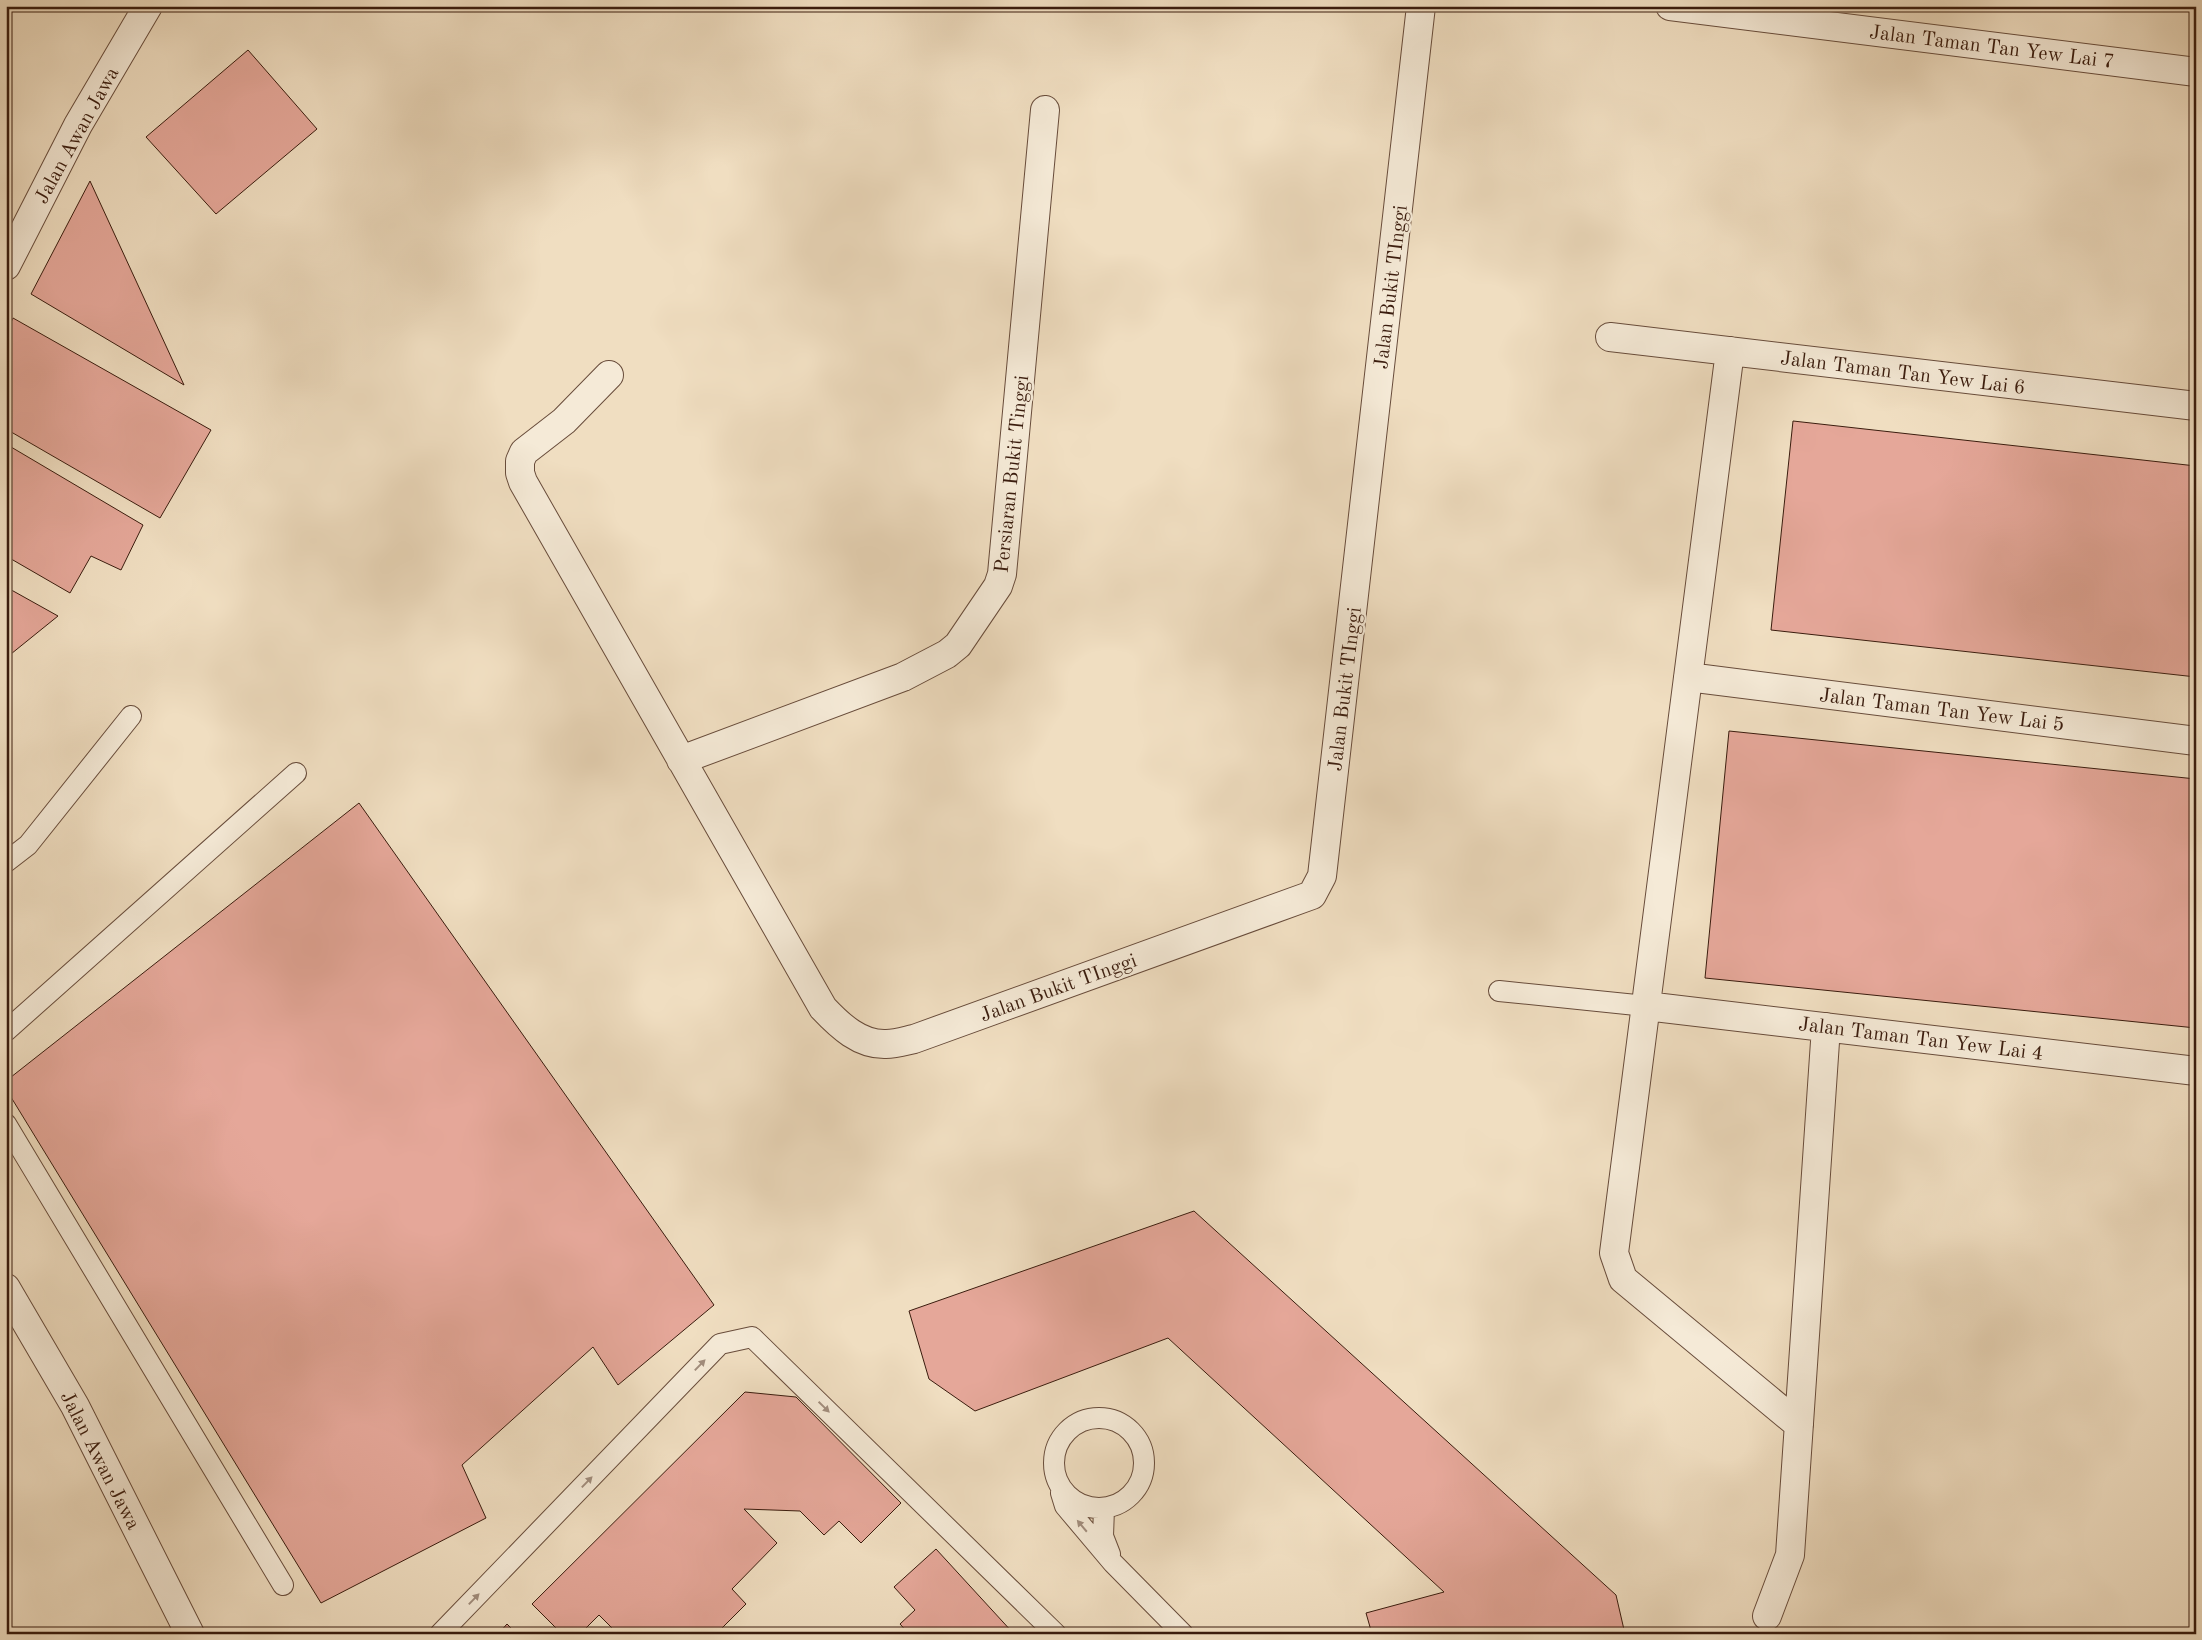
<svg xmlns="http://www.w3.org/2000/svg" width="2202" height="1640" viewBox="0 0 2202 1640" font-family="'Old Standard TT',serif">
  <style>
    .building { fill: #e5a799; stroke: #3a1c0e }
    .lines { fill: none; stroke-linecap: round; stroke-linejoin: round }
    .lane-casing { stroke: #684c3b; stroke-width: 22 }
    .street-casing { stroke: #684c3b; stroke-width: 30 }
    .lane { stroke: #f5ead7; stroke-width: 20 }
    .street { stroke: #f5ead7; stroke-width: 28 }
    .oneway { fill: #a18d7d }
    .labels { text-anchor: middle; stroke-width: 4.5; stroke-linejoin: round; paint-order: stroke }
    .street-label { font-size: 20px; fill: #3a1c0e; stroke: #f5ead7 }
  </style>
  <rect width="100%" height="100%" fill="#f0dec1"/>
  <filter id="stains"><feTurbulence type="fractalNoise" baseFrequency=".004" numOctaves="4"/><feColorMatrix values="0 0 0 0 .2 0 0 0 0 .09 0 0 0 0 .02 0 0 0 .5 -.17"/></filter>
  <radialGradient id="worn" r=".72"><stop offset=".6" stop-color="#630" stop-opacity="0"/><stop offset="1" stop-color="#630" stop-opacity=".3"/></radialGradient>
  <path class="building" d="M248 50 317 129 216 214 146 137Z
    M90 181 184 385 31 294Z
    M13 318 211 430 160 518 6 429V334Z
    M1793 421 2196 466V677L1771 630Z
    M6 444 143 525 121 570 91 556 70 593 6 556Z
    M6 587 58 616 6 658Z
    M1729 731 2196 779V1028L1705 978Z
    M359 803 714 1305 618 1385 593 1347 462 1465 486 1518 321 1603 6 1089V1081Z
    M1194 1211 1616 1595 1625 1634H1372L1366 1613 1444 1592 1168 1338 975 1411 929 1379 909 1311Z
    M745 1392 796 1397 901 1503 861 1543 839 1521 824 1535 800 1511 744 1509 777 1543 732 1589 746 1604 716 1634H618L599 1615 580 1634H562L532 1604Z
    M936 1549 1014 1634H909L900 1624 915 1610 894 1587Z
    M507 1624 517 1634H498Z"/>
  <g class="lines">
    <g class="lane-casing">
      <path id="lane" d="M6 862 28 845 131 716
        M1499 991 1646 1006
        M6 1031 296 773
        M6 1124 283 1585
        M1054 1463a45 45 0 1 1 90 0a45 45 0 1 1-90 0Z
        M1061 1493 1065 1506 1113 1563 1183 1634
        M1104 1509 1103 1536 1110 1554
        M440 1634 720 1344 752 1337 1056 1634"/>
    </g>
    <g class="street-casing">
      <path id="street" d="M1670 6 2196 72
        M6 266 78 125 148 6
        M1610 337 2196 406
        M1730 351 1614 1253 1623 1279 1799 1425
        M609 375 564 421 524 452 520 461V473L523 482 823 1008C840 1026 860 1045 886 1044 895 1044 905 1041 914 1039L1312 895 1322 876 1421 6
        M1688 677 2196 741
        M681 760 903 677 947 654 958 645 998 586 1002 574 1045 110
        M1646 1006 2196 1071
        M6 1288 75 1406 190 1634
        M1767 1616 1790 1555 1826 1027"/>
    </g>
    <use href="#lane" class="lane"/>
    <use href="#street" class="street"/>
  </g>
  <defs><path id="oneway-solid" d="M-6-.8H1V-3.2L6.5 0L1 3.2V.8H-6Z" transform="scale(1.25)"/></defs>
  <g class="oneway">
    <use href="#oneway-solid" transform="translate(700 1365) rotate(-46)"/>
    <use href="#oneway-solid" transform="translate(824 1407) rotate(44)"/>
    <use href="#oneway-solid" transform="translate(587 1482) rotate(-46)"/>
    <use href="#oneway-solid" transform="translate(1082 1526) rotate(-130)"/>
    <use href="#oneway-solid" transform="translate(474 1599) rotate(-46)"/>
  </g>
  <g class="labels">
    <g class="street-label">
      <text transform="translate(1992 46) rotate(7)" y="7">Jalan Taman Tan Yew Lai 7</text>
      <text transform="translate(76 135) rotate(-61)" y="7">Jalan Awan Jawa</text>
      <text transform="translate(1390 287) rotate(-83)" y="7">Jalan Bukit TInggi</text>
      <text transform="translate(1903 372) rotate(7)" y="7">Jalan Taman Tan Yew Lai 6</text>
      <text transform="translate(1011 474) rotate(-84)" y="7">Persiaran Bukit Tinggi</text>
      <text transform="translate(1344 689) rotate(-83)" y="7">Jalan Bukit TInggi</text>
      <text transform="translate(1942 709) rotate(7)" y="7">Jalan Taman Tan Yew Lai 5</text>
      <text transform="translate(1058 987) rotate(-20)" y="7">Jalan Bukit TInggi</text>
      <text transform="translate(1921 1038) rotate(7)" y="7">Jalan Taman Tan Yew Lai 4</text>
      <text transform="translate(101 1460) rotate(63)" y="7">Jalan Awan Jawa</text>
    </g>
  </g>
  <rect width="2202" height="1640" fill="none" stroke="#f0dec1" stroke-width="25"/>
  <rect x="8" y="8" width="2187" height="1625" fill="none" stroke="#3a1c0e" stroke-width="2.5"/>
  <rect x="12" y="12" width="2177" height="1615" fill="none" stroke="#3a1c0e"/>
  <rect width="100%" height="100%" filter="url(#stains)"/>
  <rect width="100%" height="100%" fill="url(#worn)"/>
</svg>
